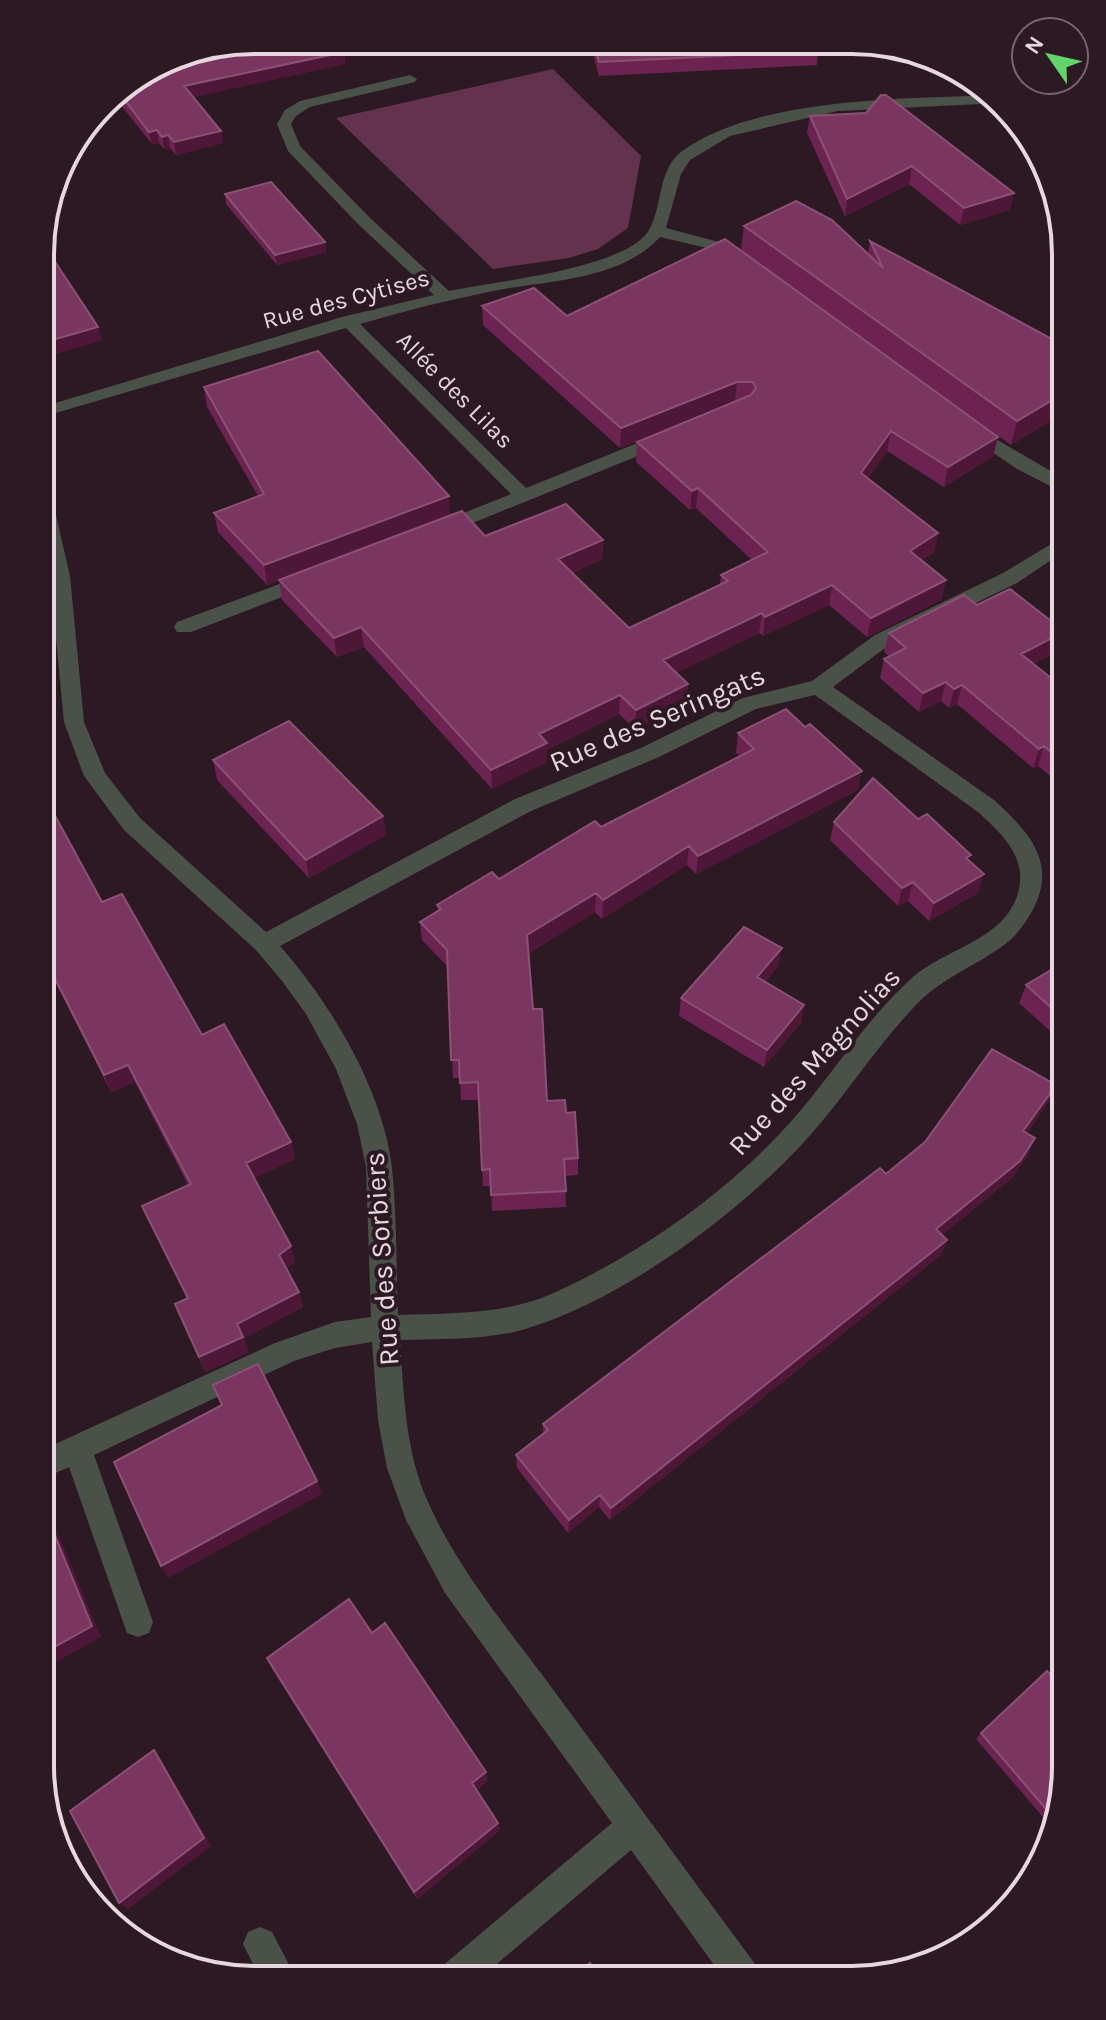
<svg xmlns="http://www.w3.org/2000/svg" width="1106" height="2020" viewBox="0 0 1106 2020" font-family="Karla,sans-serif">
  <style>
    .green { fill: #63324d }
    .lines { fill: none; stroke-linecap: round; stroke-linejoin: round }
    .street { fill: #4a5149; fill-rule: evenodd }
    .wall { fill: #6d2351 }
    .shaded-wall { fill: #4e1738 }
    .building { fill: #7a3660; stroke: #8b5074; stroke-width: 2 }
    .labels { text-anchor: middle; stroke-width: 8; stroke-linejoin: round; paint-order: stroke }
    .far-street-label { font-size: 24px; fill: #e6d8de; stroke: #2d1923 }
    .street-label { font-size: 28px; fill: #e6d8de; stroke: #2d1923 }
    .rim { fill: none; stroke: #e6d8de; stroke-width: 4 }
  </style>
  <rect width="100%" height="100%" fill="#2d1923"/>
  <path class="green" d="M553 69 641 156 628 228 598 249 569 258 493 269 336 118Z"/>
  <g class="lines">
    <path class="street" d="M410 75 417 79 415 82 310 107 296 116 291 124 300 146 370 218 449 291C495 281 626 269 649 230 663 206 657 171 681 152 755 97 904 99 994 95L1000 103 838 111 730 136 690 160 681 174 666 228 719 242 747 257V263H735L707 248 660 237C619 281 549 280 493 291 448 300 404 311 360 324L526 488 660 434 666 433 675 438 672 442 448 533H434L432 529 434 525 511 494 346 328 42 417V407L342 317 434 295 358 224 288 151 277 124 285 110 300 101Z
      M970 424 1066 480V494L1017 469 964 433 961 429Z
      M41 483 50 489 70 576 84 722 105 773 140 818 266 932 515 799 643 747 743 698 812 681 875 635 1003 573 1066 535V550L1017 583 889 645 833 687 994 800C1030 833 1059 864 1031 913 1023 926 1016 936 1004 945 974 967 941 978 915 1006 877 1046 848 1092 812 1133 744 1211 615 1307 514 1332 477 1340 438 1339 400 1340 404 1395 405 1451 428 1502 457 1568 506 1626 549 1684 619 1779 688 1873 758 1968L763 1980H725L631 1850 479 1979H436L441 1967 612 1823 445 1593 406 1520 387 1468 378 1420 372 1342 335 1348 294 1361 94 1455 153 1622 149 1633 138 1637 127 1633 69 1467 40 1480V1451L275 1343 335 1322 371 1317 366 1167 357 1124 336 1069 306 1014 282 981 256 950 124 830 84 776 64 722 50 576 41 534ZM815 695 978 812C1002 834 1028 857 1018 893 1005 940 944 949 912 978 867 1018 835 1071 795 1117 732 1189 645 1251 558 1291 508 1315 453 1313 398 1315 396 1267 397 1216 392 1168 383 1090 331 1004 280 946L531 811 659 757 756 709Z
      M309 573 319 579 316 584 191 632H177L174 627 177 622Z
      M260 1927 272 1932 296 1978H260L243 1944 248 1932Z"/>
  </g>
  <path class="wall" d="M590 42 815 44 818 51 817 65 599 76Z
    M344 52 345 64 193 97 221 131 223 143 176 155 170 148 164 149 159 143 152 144 112 94 172 56Z
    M810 116 1010 210 960 225 909 184 845 216 807 133Z
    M225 194 325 242 326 252 277 265 226 204Z
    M744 226 868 254 870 241 1063 345 1011 445 741 250Z
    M42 242 98 327 102 340 56 354 42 331Z
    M482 306 567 316 998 437 993 456 944 487 887 451 868 478 938 533 934 553 922 560 946 580 941 600 867 637 829 605 763 636 759 633 676 673 688 684 686 704 635 729 619 714 547 750V762L492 789 364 647 337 657 282 600 279 580 485 536 603 540 602 559 572 573 629 628 720 585 721 575 752 560 696 508 690 510 636 462 637 442 735 401 620 448 483 325Z
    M204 387 450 515 267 585 218 532 214 513 258 496 207 407Z
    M977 605 1059 627 1050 655 1033 664 1066 690V789L1038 766 1033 768 957 704 949 708 941 701 919 712 880 678 884 659 889 656 884 652 889 633Z
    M738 733 858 790 696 874 687 865 602 919 595 912 529 953 533 1009 547 1101 566 1113 578 1158V1175L565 1176 566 1207 492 1211 491 1186H483L479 1100H461L460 1078H453L448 967 422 940 420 922 438 911 437 905 499 879 740 756 736 753Z
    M213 760 383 816 386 835 309 878 217 780Z
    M41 805 46 815 102 902 202 1035 291 1142 295 1159 254 1178 295 1262 286 1268 299 1292 303 1307 244 1338 249 1352 205 1372 175 1304 187 1299 149 1222 142 1206 188 1185 135 1082 111 1092 41 954Z
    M918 819 969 861 978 893 929 921 908 901 898 906 830 840 834 822Z
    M1066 961V1045L1019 1003 1026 985Z
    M778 966 765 982 804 1005 801 1023 764 1067 679 1016 681 998Z
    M1056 1085 1048 1102 1027 1133 1035 1138 1028 1155 1012 1178 942 1235 947 1240 941 1255 610 1520 599 1507 568 1533 517 1468 516 1455 543 1434V1424L886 1174Z
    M372 1633 486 1772 487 1781 477 1790 498 1823 500 1830 417 1899 272 1669 267 1658Z
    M981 1733 1066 1781 1049 1824 976 1739Z"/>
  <path class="shaded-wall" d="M344 52 345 64 186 99 184 86Z
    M157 130 159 143 152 144 149 132Z
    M221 131 223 143 176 155 174 142Z
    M168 135 170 148 164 149 162 137Z
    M912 166 909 184 845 216 847 199Z
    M1014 193 1010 210 960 225 964 208Z
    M325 242 326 252 277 265 275 255Z
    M98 327 102 340 56 354 52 340Z
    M737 382 735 401 620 448 621 428Z
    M1066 392V412L1011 445 1017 421Z
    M891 431 887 451 858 493 861 473Z
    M998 437 993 456 944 487 948 467Z
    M698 488 696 508 690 510 692 491Z
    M449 496 450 515 267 585 264 565Z
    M938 533 934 553 905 570 910 551Z
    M603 540 602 559 558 579V559Z
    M946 580 941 600 867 637 871 618Z
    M832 585 829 605 763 636 765 617Z
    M762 613 759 633 662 680 663 660Z
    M361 627 364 647 337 657 334 638Z
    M1059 627 1050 655 1015 673 1021 654 1050 632Z
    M946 682 941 701 919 712 923 693Z
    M688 684 686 704 635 729 636 710Z
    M962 685 957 704 949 708 954 689Z
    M620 695 619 714 547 750V762L492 789 491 770 539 734Z
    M1044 746 1038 766 1033 768 1039 749Z
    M862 771 858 790 696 874 698 856Z
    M383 816 386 835 309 878 306 860Z
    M689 846 687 865 602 919 603 900Z
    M984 874 978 893 929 921 934 903Z
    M913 882 908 901 898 906 902 888Z
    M596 893 595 912 528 954 527 935Z
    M782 948 778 966 754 995 757 977Z
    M804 1005 801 1023 764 1067 767 1050Z
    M128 1065 135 1082 111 1092 104 1075Z
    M1056 1085 1048 1102 1016 1148 1023 1131Z
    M1035 1138 1028 1155 1012 1178 930 1245 936 1229Z
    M291 1142 295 1159 251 1180 246 1163Z
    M947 1240 941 1255 610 1520 611 1508Z
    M291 1246 295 1262 283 1270 279 1255Z
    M299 1292 303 1307 244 1338 249 1352 205 1372 199 1357 237 1324Z
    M317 1481 322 1494 168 1578 161 1566Z
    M40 1490 101 1637 40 1671Z
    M600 1495 599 1507 568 1533 569 1520Z
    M154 1750 161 1760 211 1846 128 1909 119 1903Z
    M486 1772 487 1781 474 1792 472 1783Z
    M498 1823 500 1830 417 1899 414 1892Z"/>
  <path class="building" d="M254 40H334L344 52 184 86 221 131 174 142 168 135 162 137 157 130 149 132 117 90 172 56Z
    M594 42 815 44 818 51 599 62Z
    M881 95H886L1014 193 964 208 912 166 847 199 810 116 866 113Z
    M271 182 325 242 275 255 225 194Z
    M796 201 832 220 883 268 870 241 1063 345 1057 349 1066 353V392L1017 421 744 226Z
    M725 239 998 437 948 467 891 431 861 473 938 533 910 551 946 580 871 618 832 585 765 617 762 613 663 660 688 684 636 710 620 695 539 734 547 743 491 770 361 627 334 638 279 580 462 511 485 536 566 504 603 540 558 559 629 628 728 581 721 575 768 552 698 488 692 491 637 442 751 395 756 388 753 382H737L621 428 482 306 534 288 567 316Z
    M42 242 98 327 52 340 42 324Z
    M318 351 449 496 264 565 214 513 264 494 204 387Z
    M1010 589 1059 627 1050 632 1056 636 1021 654 1066 690V765L1044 746 1039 749 962 685 954 689 946 682 923 693 884 659 906 648 889 633 964 595 977 605Z
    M786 709 805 727 810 724 862 771 698 856 689 846 603 900 596 893 527 935 533 1009H542L547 1101 565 1100 566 1113 575 1112 578 1158 564 1159 566 1191 491 1195 490 1169 482 1170 478 1082 460 1083 459 1060H451L447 950 420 922 441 909 437 905 492 872 499 879 595 821 601 827 754 749 738 733Z
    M289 721 383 816 306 860 213 760Z
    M873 778 918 819 927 814 971 855 966 858 984 874 934 903 913 882 902 888 834 822Z
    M41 805 46 815 53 812 102 902 122 894 202 1035 224 1024 291 1142 246 1163 291 1246 279 1255 299 1292 237 1324 243 1337 199 1357 175 1304 188 1298 142 1206 191 1184 128 1065 104 1075 41 951Z
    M744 927 782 948 757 977 804 1005 767 1050 681 998Z
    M1066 961V1021L1026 985Z
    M992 1049 1056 1085 1023 1131 1035 1138 1020 1161 936 1229 947 1240 611 1508 600 1495 569 1520 516 1455 548 1430 543 1424 880 1168 886 1174 925 1142Z
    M258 1364 317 1481 161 1566 114 1462 222 1405 213 1385Z
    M40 1499 92 1626 40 1655Z
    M349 1599 372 1633 385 1623 486 1772 472 1783 498 1823 414 1892 267 1658Z
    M1047 1671 1060 1685 1066 1680V1781L1052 1816 981 1733Z
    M154 1750 204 1838 119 1903 70 1811Z
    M590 1963 601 1979H572Z"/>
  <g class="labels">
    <g class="far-street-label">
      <text transform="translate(346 299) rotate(-15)" y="8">Rue des Cytises</text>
      <text transform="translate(455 390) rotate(45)" y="8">Allée des Lilas</text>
    </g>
    <g class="street-label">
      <text transform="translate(657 718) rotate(-23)" y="10">Rue des Seringats</text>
      <text transform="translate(814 1061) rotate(-48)" y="10">Rue des Magnolias</text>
      <text transform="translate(381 1259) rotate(-94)" y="10">Rue des Sorbiers</text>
    </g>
  </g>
  <path d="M0 0H1106V2020H0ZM254 54H852A200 200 0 0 1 1052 254V1766A200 200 0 0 1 852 1966H254A200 200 0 0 1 54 1766V254A200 200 0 0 1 254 54Z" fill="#2d1923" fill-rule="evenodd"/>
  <path class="rim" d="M254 54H852A200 200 0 0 1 1052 254V1766A200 200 0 0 1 852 1966H254A200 200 0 0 1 54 1766V254A200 200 0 0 1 254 54Z"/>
  <g transform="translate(1050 56) rotate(304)"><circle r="38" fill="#2d1923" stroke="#77656e" stroke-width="2"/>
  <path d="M0-6L14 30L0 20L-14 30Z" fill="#61d46a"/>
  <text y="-12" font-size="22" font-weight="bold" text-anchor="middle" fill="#e6d8de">N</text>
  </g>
</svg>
